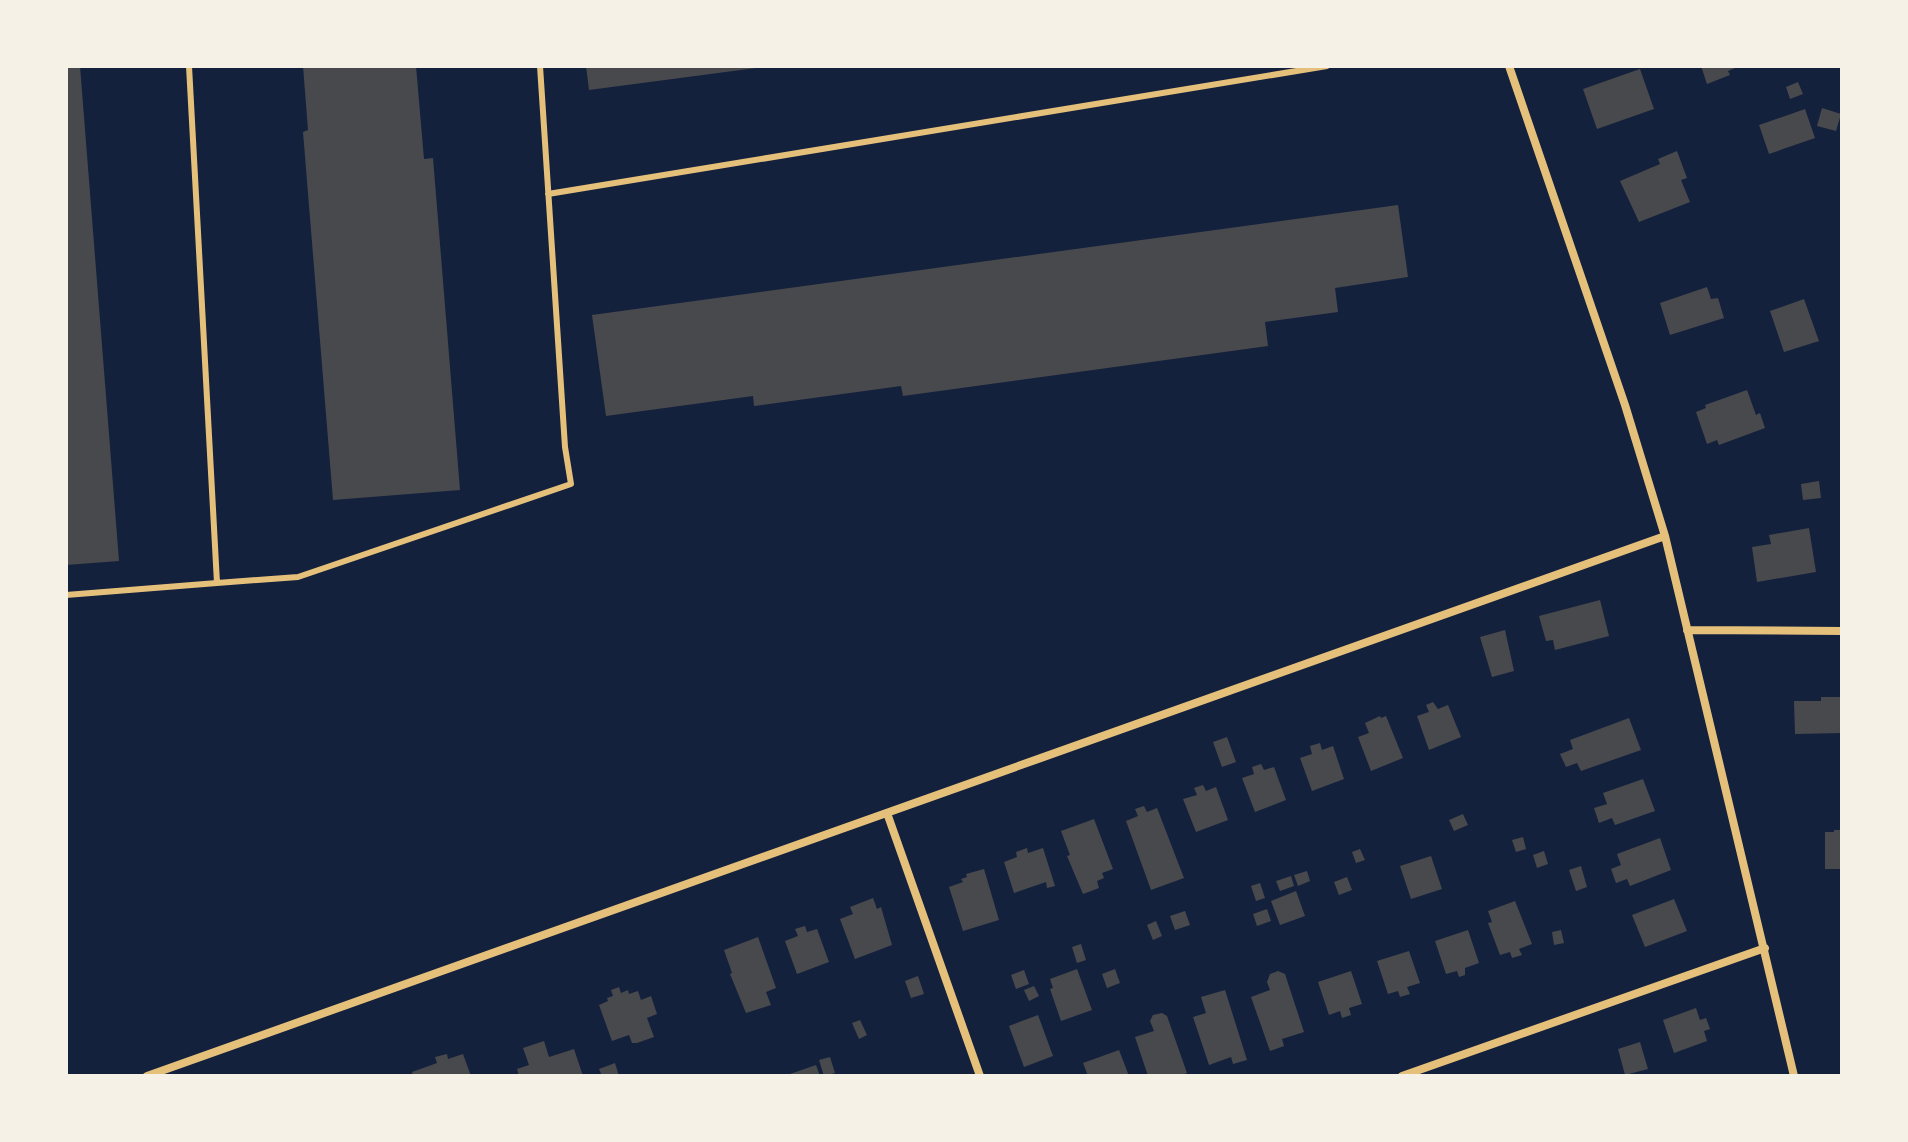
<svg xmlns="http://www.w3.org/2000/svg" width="1908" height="1142" viewBox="0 0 1908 1142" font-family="Figtree,sans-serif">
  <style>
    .building { fill: #48494c }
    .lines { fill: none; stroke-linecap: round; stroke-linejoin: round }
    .service { stroke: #e5c07b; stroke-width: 6 }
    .minor { stroke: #e5c07b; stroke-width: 8 }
  </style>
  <rect width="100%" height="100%" fill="#14213d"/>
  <path class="building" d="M66 66H80L119 561 66 565Z
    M303 66H416L424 159 433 158 460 490 333 500 303 132 308 130Z
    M586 66H756V68L589 90Z
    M1701 66H1740L1728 71 1730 75 1707 84Z
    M1640 69 1654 109 1597 129 1583 89Z
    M1798 82 1803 94 1790 99 1786 87Z
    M1822 108 1841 114 1836 131 1817 126Z
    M1805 109 1815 138 1769 154 1759 125Z
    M1677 151 1687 178 1681 180 1690 202 1639 222 1620 181 1660 164 1658 159Z
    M1398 205 1408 277 1335 288 1338 312 1265 322 1268 346 903 396 901 386 754 406 753 396 606 416 592 315Z
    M1707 287 1711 299 1718 298 1724 318 1670 335 1660 303Z
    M1804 299 1819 341 1784 352 1770 311Z
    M1747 390 1756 415 1760 413 1765 428 1719 445 1717 440 1707 444 1696 412 1706 408 1705 405Z
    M1819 481 1821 498 1803 500 1801 484Z
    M1809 528 1816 572 1757 582 1752 547 1771 544 1769 535Z
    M1600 600 1609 636 1555 650 1553 640 1546 641 1539 616Z
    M1505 630 1514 671 1492 677 1480 637Z
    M1821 697H1842V733L1795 734 1794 701H1821Z
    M1433 702 1438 709 1448 705 1461 737 1429 750 1417 716 1429 712 1426 705Z
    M1380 716 1381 718 1386 716 1403 758 1371 771 1358 737 1369 733 1365 723Z
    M1629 718 1641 750 1581 771 1577 763 1566 767 1560 754 1573 749 1570 740Z
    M1227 737 1236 762 1222 767 1213 742Z
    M1320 743 1322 750 1333 746 1344 779 1312 791 1300 758 1312 754 1310 746Z
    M1261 764 1264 770 1274 767 1286 800 1255 812 1242 778 1254 774 1252 767Z
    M1643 779 1655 811 1615 825 1612 818 1599 823 1594 808 1607 804 1603 793Z
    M1203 785 1206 791 1216 787 1228 820 1196 832 1183 799 1197 795 1194 788Z
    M1144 806 1147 812 1157 808 1184 878 1151 890 1126 821 1138 816 1135 809Z
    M1463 814 1468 825 1454 831 1449 820Z
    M1094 819 1113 869 1102 873 1104 878 1097 881 1099 888 1083 894 1067 856 1070 855 1061 831Z
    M1834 830H1842V869H1825V832H1834Z
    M1523 837 1526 849 1516 852 1512 840Z
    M1660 838 1671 870 1630 886 1627 879 1616 883 1611 869 1621 865 1617 854Z
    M1027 848 1028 853 1043 848 1055 886 1047 888 1046 882 1014 893 1004 862 1017 857 1016 852Z
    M1360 849 1365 860 1356 863 1352 852Z
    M1544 851 1548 864 1537 868 1533 855Z
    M1431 856 1442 889 1411 899 1400 866Z
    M1581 866 1587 887 1576 891 1569 870Z
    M984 869 999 920 963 931 949 887 963 882 961 879 967 877 966 874Z
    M1307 871 1310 881 1298 886 1294 875Z
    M1291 876 1294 886 1280 891 1276 881Z
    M1347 877 1352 890 1339 895 1334 882Z
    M1260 883 1265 898 1256 901 1251 886Z
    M1296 891 1305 916 1280 925 1271 901Z
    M873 898 877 909 881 907 892 945 855 959 840 919 853 914 850 907Z
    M1674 899 1687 931 1645 947 1632 915Z
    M1515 901 1532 944 1519 949 1522 955 1512 958 1510 952 1500 955 1488 923 1492 922 1488 911Z
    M1267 909 1271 921 1257 926 1253 914Z
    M1185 911 1190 925 1175 930 1170 916Z
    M1156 921 1162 936 1153 940 1147 925Z
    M805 926 807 932 817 929 829 962 797 974 785 941 798 936 795 929Z
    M1468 930 1479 963 1465 968V975L1459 977 1457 971 1446 974 1435 941Z
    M1561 930 1564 943 1554 945 1552 932Z
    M758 937 776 988 766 992 771 1005 746 1013 730 974 732 973 724 950Z
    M1081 944 1086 960 1077 963 1072 947Z
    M1409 951 1420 983 1407 987 1410 994 1400 997 1398 991 1388 994 1377 961Z
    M1077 969 1092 1010 1061 1021 1050 989 1053 988 1050 979Z
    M1115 969 1120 983 1107 988 1102 974Z
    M1024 970 1029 984 1016 989 1011 975Z
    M1278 971 1285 974 1304 1032 1282 1039 1284 1046 1270 1051 1251 997 1270 990 1267 982 1270 974Z
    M1351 971 1362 1004 1349 1008 1351 1015 1342 1018 1340 1011 1329 1015 1318 982Z
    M918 976 924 994 911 998 905 981Z
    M1034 986 1039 996 1029 1001 1024 990Z
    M619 987 621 993 628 990 629 994 638 991 641 1000 651 996 657 1014 647 1018 654 1037 637 1043H632L629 1035 612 1041 599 1005 608 1001 607 998 613 996 611 990Z
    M1225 990 1247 1060 1233 1064 1231 1057 1209 1065 1193 1017 1206 1013 1201 997Z
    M1696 1008 1700 1020 1706 1018 1710 1029 1704 1031 1707 1041 1674 1053 1663 1020Z
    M1162 1013 1167 1016 1187 1073 1179 1076H1148L1135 1037 1154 1031 1150 1021 1153 1015Z
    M1038 1015 1053 1056 1024 1067 1009 1026Z
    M860 1020 867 1035 859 1039 852 1023Z
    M544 1041 549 1057 574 1049 583 1076H519L517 1069 529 1065 523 1048Z
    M1640 1042 1648 1069 1625 1075 1618 1049Z
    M1119 1050 1129 1076H1088L1083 1063Z
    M447 1054 448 1059 463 1054 471 1076H413L412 1072 437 1063 435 1057Z
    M830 1057 835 1073 824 1076 819 1060Z
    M615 1063 619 1076H602L599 1069Z
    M816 1065 820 1076H787V1075Z"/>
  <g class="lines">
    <path class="service" d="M548 194 1327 66
      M217 583 298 577 571 484 565 447 540 66
      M66 595 217 583 189 66"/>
    <path class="minor" d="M1509 66 1625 405 1665 536 1794 1076
      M1687 630 1842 631
      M887 813 980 1076
      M147 1076 1665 536
      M1402 1076 1765 948"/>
  </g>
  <rect width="1908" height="1142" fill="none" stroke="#f6f1e7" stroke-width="136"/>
</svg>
